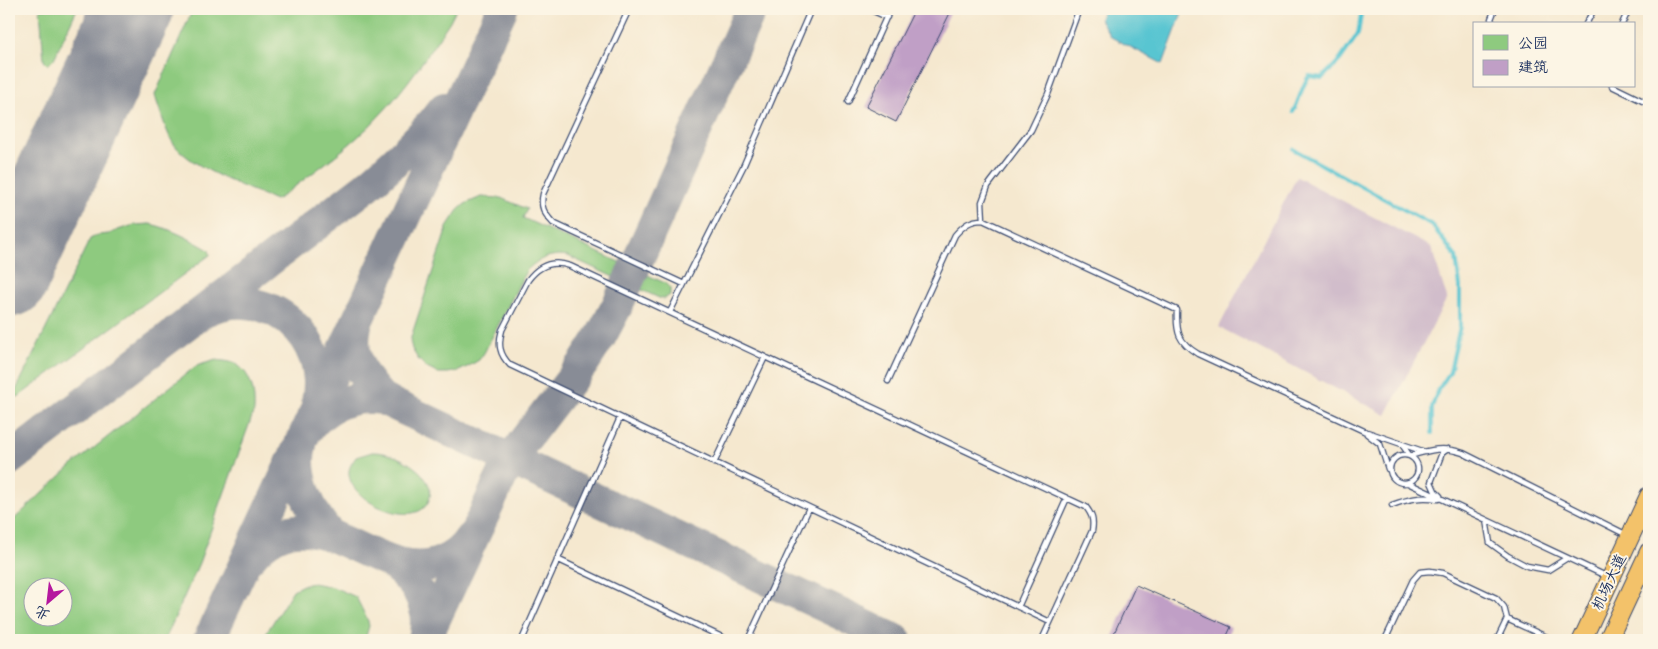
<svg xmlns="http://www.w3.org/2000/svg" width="1658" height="649" viewBox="0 0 1658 649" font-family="'Gochi Hand','LXGW WenKai TC',sans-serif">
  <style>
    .industrial { fill: #d1bdcb }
    .green { fill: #8eca7f; stroke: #547c6e; fill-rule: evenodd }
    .water { fill: #59c5d1; stroke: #3a7a98 }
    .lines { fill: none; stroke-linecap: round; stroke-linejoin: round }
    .stream { stroke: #59c5d1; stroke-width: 4 }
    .taxiway { stroke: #888c96; stroke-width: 32 }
    .runway { stroke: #888c96; stroke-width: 81 }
    .building { fill: #c09fc6 }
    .lane-casing { stroke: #3c4b6f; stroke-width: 7 }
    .highway-casing { stroke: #3c4b6f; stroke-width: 20 }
    .lane { stroke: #fff; stroke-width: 4.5 }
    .highway { stroke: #f3c26a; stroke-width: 18 }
    .labels { text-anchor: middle; stroke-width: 4; stroke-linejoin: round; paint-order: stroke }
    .street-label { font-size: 15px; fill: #1b2f5e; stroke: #fcf5e5 }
  </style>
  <rect width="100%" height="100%" fill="#fcf5e5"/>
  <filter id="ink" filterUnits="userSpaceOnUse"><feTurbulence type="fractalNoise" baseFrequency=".02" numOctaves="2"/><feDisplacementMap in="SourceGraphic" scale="10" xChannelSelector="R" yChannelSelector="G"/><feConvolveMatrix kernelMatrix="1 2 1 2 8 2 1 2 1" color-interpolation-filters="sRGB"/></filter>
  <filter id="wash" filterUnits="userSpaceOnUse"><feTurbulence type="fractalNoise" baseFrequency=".0096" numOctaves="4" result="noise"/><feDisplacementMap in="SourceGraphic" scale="20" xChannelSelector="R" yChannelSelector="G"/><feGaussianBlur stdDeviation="1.12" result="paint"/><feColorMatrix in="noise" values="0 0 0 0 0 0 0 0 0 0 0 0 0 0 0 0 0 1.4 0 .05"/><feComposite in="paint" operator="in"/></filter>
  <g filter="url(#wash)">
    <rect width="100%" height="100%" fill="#f5e8cf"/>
    <path class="industrial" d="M1297 177 1431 247 1447 298 1386 415 1219 327Z"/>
    <path class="green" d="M40 9H77L54 59 48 65 44 61Z
      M193 9H456L450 21C428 54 407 87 379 116 351 147 314 171 281 197L275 200C248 188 191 168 174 144 167 135 161 113 157 102L155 95Z
      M481 197 501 198 527 209 523 218 665 283 670 288V295L664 299 659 298 568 256C551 253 538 259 526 271L484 353 479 360 469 366 459 371 448 373H437L427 368 418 359 412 349 410 341 414 328 448 225 458 210 465 204Z
      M150 224C172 229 190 239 209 250L210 255 18 397 13 396 90 239 98 235 109 234 118 230 134 225Z
      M216 360C222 361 230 361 236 364 252 374 255 394 254 411L199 563 165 640H9V524L69 468 196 366ZM62 586V616H32V586Z
      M372 452C390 452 407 460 420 472 426 479 432 487 430 496 424 534 345 503 349 470 350 465 354 460 356 457Z
      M313 583 333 587 356 597 368 621 369 626 365 640H262L293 590 303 585Z"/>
    <path class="water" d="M1103 9H1173L1182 13 1163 64 1111 37 1100 19Z"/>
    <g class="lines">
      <path class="stream" d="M1293 112C1300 100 1301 87 1309 76L1322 78 1340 60 1358 34 1362 9
        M1293 149 1432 225 1456 257 1460 286V326L1450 372 1438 390 1432 407V433"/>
      <path class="taxiway" d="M207 310C268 282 331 339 317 402
        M356 325C350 353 359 374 378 394
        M309 428C327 405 353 395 382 399L896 640
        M301 445C293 474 310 513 330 534
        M9 460 367 186C395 162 421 138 444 108
        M250 558C313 481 374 589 441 562 453 557 463 549 470 538
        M385 559C415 579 432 602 424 639
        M209 640 502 9
        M425 640 503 474 523 442 583 364 601 336 617 306 751 9"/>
      <path class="runway" d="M9 277 133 9"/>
    </g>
    <g id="blocks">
      <path class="building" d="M915 9H952L896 122 866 107Z
        M1136 585 1231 627 1225 640H1111Z"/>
    </g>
  </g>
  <g filter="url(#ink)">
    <use href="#blocks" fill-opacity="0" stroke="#3c4b6f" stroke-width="1"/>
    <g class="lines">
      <g class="lane-casing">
        <path id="lane" d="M629 9 543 194C540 207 544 213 553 223L684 284
          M869 9 887 17
          M1493 24 1491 19 1495 9
          M1586 24 1594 9
          M1622 24 1629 9
          M1612 86 1649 104
          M848 102 890 9
          M983 220 982 202 988 186 1031 130 1048 94 1079 9
          M670 312 743 167 811 9
          M888 381 955 235C964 225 970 220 983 220L1177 310C1176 332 1178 342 1198 354L1364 431 1425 452
          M1367 434 1380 444 1388 469
          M1403 446 1410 456C1430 450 1443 446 1463 453L1627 535
          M1390 469a14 14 0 1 1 28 0a14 14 0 1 1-28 0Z
          M714 463 765 357
          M1408 483 1608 577
          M1440 496 1435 491 1431 482 1442 453 1448 449
          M1392 505C1408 499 1421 496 1438 499
          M1486 520 1490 543 1508 556 1527 566 1548 570 1567 558
          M557 559 728 640
          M1018 607 1067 498
          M522 640 620 418
          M748 640 809 508
          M1042 640 1092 531C1094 520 1092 515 1086 507L570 266C553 260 539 265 528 280L502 330C498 344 499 354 510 365L1050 622
          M1385 640 1413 580 1420 572 1430 571 1443 573 1496 598 1504 607 1507 619 1553 640
          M1497 640 1507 619"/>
      </g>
      <g class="highway-casing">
        <path id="highway" d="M1582 640 1649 496
          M1608 640 1649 552"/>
      </g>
      <use href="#lane" class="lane"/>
      <use href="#highway" class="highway"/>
    </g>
  </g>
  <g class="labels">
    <g class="street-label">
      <text transform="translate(1609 582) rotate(-65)" y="5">机场大道</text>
    </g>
  </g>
  <rect width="1658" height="649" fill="none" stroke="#fcf5e5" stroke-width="30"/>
  <rect x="1473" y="22" width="162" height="65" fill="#fcf5e5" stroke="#a2a6af"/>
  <rect x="1483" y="35" width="25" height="15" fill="#8eca7f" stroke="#a2a6af"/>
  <text x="1518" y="48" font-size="15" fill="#1b2f5e">公园</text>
  <rect x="1483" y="60" width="25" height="15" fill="#c09fc6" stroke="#a2a6af"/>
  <text x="1518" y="72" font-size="15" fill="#1b2f5e">建筑</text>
  <g transform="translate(48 602) rotate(208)"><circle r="24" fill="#fcf5e5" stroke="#a2a6af"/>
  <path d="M0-4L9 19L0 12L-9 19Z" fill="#b5179e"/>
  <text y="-8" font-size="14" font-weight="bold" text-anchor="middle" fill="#1b2f5e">北</text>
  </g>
</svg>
